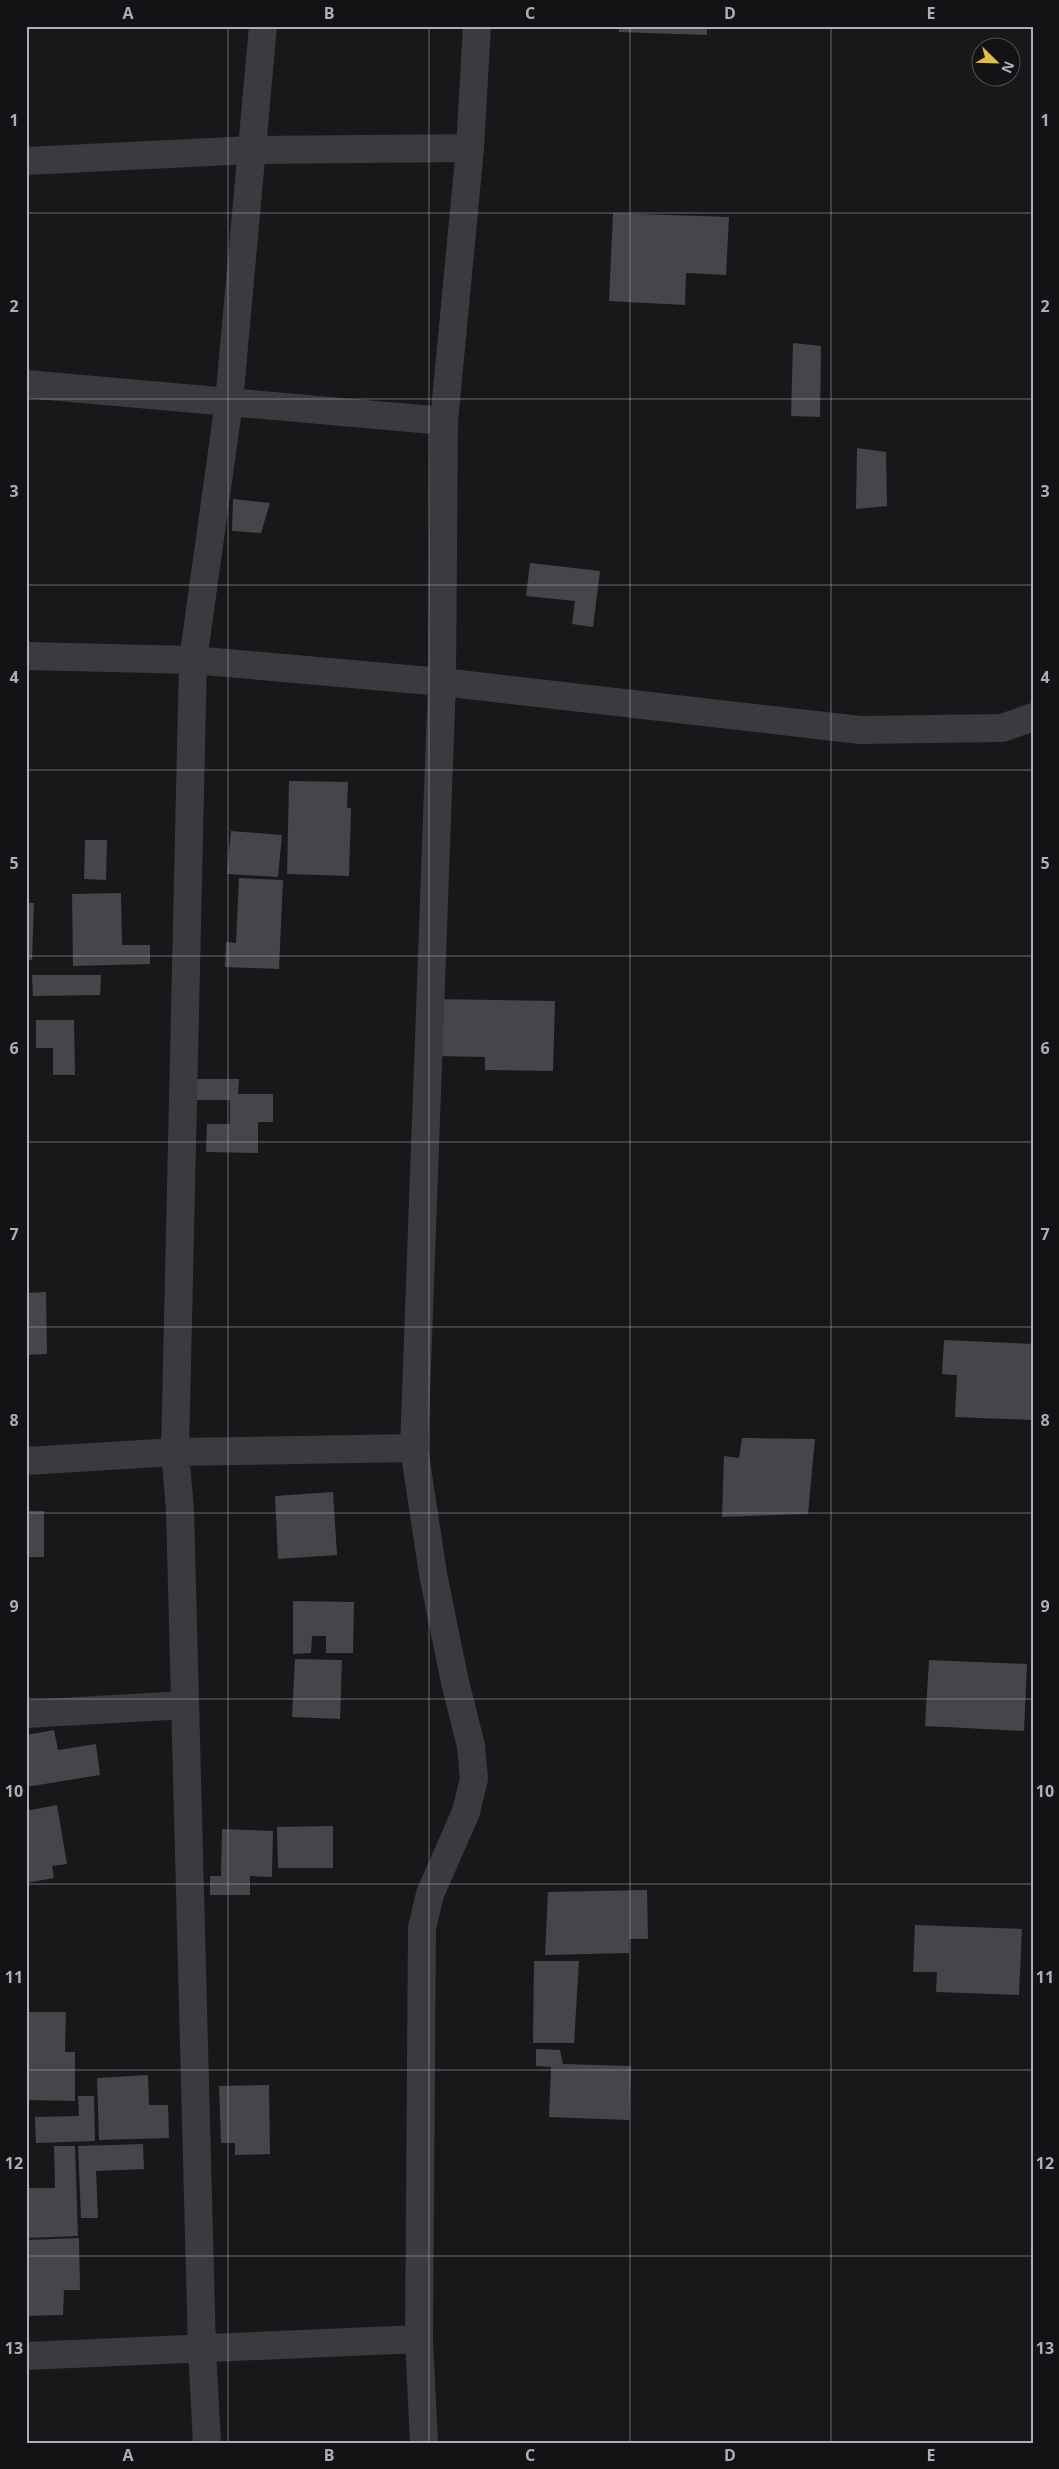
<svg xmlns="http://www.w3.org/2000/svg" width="1059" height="2469" viewBox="0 0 1059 2469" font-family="'Open Sans',sans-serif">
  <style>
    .building { fill: #46454a }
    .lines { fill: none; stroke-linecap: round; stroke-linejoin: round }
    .minor { stroke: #3a3a3f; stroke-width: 28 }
    .grid { fill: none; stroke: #acafb9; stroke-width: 1; stroke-opacity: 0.55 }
    .neatline { fill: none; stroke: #acafb9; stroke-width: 2 }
    .grid-label { font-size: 16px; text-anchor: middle; font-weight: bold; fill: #acafb9 }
  </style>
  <rect width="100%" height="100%" fill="#18181a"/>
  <path class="building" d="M619 26H707V35L619 32Z
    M613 213 729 217 726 275 686 273 685 305 609 301Z
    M793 343 821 346 820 417 791 416Z
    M857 448 886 452 887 506 856 509Z
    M233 499 270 503 261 533 232 531Z
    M530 563 600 571 593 627 572 624 575 601 526 596Z
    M289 781 348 782 347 808H351L349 876 287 874Z
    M231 831 282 835 278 877 227 874Z
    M85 840H107L106 880 84 879Z
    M239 878 283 880 279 969 225 967 226 942 236 943Z
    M121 893 122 945H150V964L73 966 72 894Z
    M26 903H34L32 960H26Z
    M32 975H101L100 995 33 996Z
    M435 999 555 1001 553 1071 485 1070V1057L434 1056Z
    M36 1020H74L75 1075H53V1048H36Z
    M196 1079H239L238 1094H273V1122H258V1153L206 1152 207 1124H230V1100H196Z
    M46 1292 47 1354 26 1355V1293Z
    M944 1340 1033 1344V1420L955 1417 957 1375 942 1374Z
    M742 1438 815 1439 808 1514 722 1517 724 1456 739 1458Z
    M333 1492 337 1555 278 1559 275 1496Z
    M26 1511H44V1557H26Z
    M293 1601 354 1602 353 1653H326V1636H312L311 1653 293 1654Z
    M295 1659 342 1660 340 1719 292 1717Z
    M929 1660 1027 1664 1024 1731 925 1726Z
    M54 1730 58 1750 96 1744 100 1775 26 1787V1735Z
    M57 1805 67 1864 52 1866 54 1878 26 1883V1811Z
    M333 1826V1868H278L277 1827Z
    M222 1829 273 1831 272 1877 250 1876V1895H210V1876H221Z
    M647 1890 648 1939H629V1953L545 1955 548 1892Z
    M915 1925 1022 1929 1019 1995 936 1992 937 1972H913Z
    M534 1961H579L574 2043H533Z
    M26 2012H66L65 2052H75V2101L26 2100Z
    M536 2049 560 2050 563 2064 631 2066 629 2120 549 2117 551 2067 536 2066Z
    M148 2075 149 2105H168L169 2138 99 2140 97 2078Z
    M269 2085 270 2154 235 2155V2143H221L219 2086Z
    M78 2096H94L95 2141 36 2143 35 2117 79 2116Z
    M143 2144 144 2169 96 2171 98 2218H81L78 2146Z
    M54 2146H75L78 2236 26 2238V2188H55Z
    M79 2238 80 2290H64L63 2315 26 2316V2240Z"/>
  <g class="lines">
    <path class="minor" d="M26 161 251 150 470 148
      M26 384 444 421
      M26 656 193 660 442 682 860 730 1002 728 1033 717
      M26 1461 175 1452 414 1448
      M26 1714 185 1705
      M26 2356 419 2339
      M207 2443 202 2350 180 1510 175 1452 193 660 229 402 263 26
      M424 2443 419 2339 422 1928 430 1894 466 1812 474 1779 471 1746 455 1682 433 1574 414 1448 442 682 444 421 470 148 477 26"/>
  </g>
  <path class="grid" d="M228 26V2443M429 26V2443M630 26V2443M831 26V2443M26 213H1033M26 399H1033M26 585H1033M26 770H1033M26 956H1033M26 1142H1033M26 1327H1033M26 1513H1033M26 1699H1033M26 1884H1033M26 2070H1033M26 2256H1033"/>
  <rect width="1059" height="2469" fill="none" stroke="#131315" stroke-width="55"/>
  <g transform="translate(996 62) rotate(113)"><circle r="24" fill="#131315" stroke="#505157"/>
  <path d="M0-4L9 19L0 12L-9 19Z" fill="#e1bc4a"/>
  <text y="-8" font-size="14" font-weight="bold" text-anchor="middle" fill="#acafb9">N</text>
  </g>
  <rect x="28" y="28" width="1004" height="2414" class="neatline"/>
  <g class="grid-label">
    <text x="128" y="19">A</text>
    <text x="329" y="19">B</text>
    <text x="530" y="19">C</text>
    <text x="730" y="19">D</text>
    <text x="931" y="19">E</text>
    <text x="14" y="126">1</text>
    <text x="1045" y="126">1</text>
    <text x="14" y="312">2</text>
    <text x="1045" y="312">2</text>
    <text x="14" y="497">3</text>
    <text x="1045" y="497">3</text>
    <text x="14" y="683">4</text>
    <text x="1045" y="683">4</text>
    <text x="14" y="869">5</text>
    <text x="1045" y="869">5</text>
    <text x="14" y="1054">6</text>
    <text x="1045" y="1054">6</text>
    <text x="14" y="1240">7</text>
    <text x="1045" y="1240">7</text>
    <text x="14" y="1426">8</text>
    <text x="1045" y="1426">8</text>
    <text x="14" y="1612">9</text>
    <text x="1045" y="1612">9</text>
    <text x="14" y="1797">10</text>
    <text x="1045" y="1797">10</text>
    <text x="14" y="1983">11</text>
    <text x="1045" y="1983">11</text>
    <text x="14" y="2169">12</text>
    <text x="1045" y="2169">12</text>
    <text x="14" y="2354">13</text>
    <text x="1045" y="2354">13</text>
    <text x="128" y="2461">A</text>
    <text x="329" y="2461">B</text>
    <text x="530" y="2461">C</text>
    <text x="730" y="2461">D</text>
    <text x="931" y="2461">E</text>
  </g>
</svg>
